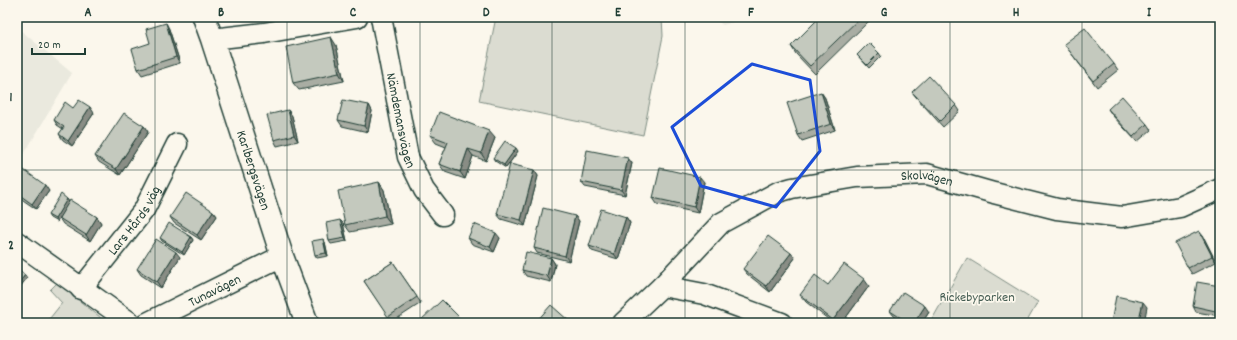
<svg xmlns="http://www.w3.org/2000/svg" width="1237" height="340" viewBox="0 0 1237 340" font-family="Dekko,sans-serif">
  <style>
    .built { fill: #eae9de }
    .green { fill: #dbdcd1; stroke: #7d8c82 }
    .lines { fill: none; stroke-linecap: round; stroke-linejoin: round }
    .minor-casing { stroke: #1f3d34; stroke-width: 23 }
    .tertiary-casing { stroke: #1f3d34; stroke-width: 25 }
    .minor { stroke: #fbf7ec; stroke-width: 20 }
    .tertiary { stroke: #fbf7ec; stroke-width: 22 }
    .wall { fill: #a9ada3; stroke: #1f3d34 }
    .shaded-wall { fill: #898d85; stroke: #1f3d34 }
    .building { fill: #c4c9be; stroke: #1f3d34 }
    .marked { fill: none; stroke: #1d4ed8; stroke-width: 3; stroke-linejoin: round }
    .grid { fill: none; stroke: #1f3d34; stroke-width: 1; stroke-opacity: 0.55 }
    .labels { text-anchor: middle; stroke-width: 3.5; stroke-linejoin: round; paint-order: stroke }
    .street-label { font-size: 14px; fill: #1f3d34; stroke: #fbf7ec }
    .park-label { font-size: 14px; fill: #455d53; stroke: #fbf7ec }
    .neatline { fill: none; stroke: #1f3d34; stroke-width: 1.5 }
    .grid-label { font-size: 13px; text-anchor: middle; font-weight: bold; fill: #1f3d34 }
  </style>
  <rect width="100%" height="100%" fill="#fbf7ec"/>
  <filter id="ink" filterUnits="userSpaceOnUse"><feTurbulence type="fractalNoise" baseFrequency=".025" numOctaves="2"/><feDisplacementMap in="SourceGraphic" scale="8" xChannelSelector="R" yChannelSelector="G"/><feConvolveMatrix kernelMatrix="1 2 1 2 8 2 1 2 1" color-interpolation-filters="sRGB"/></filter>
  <g filter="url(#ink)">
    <path class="built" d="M711 17H750L723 25Z
      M17 25 19 29 72 73 17 166Z"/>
    <path class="green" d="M496 17H662L663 36 643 135 479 101Z
      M967 258 1038 302 1026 323H930Z
      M57 283 100 317 102 323H46L62 303 50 290Z"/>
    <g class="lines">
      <g class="minor-casing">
        <g id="minor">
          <path id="s1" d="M381 17 408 157 424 190 443 215"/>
          <path d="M212 39 264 33 357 17"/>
          <path d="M17 242 131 323"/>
          <path id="s2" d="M662 286 721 223 778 192 792 188 857 177 927 174 994 193 1057 209 1122 217 1180 207 1220 189"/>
          <path id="s3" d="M81 289 144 210 177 144"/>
          <path id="s4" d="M147 323 282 256"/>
          <path d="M623 323 662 286 704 294 782 323"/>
        </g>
      </g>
      <g class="tertiary-casing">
        <g id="tertiary">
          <path id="s5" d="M204 17 212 39 282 256 307 323"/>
        </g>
      </g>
      <use href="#minor" class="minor"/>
      <use href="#tertiary" class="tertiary"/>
    </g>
    <path class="wall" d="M17 17H24L18 19Z
      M820 17H866L869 21 815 74 796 54 791 46Z
      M166 23 169 29 180 63 142 75 138 69 150 43Z
      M1064 44 1114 64 1118 70 1097 87Z
      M336 45 344 81 299 90 293 83Z
      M879 53 881 56 869 68 857 55Z
      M821 92 825 98 835 130 802 141 798 135Z
      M912 92 956 105 960 111 943 127 916 97Z
      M369 105 372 111 368 132 342 126 338 120Z
      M73 108 94 113 72 146 63 140 59 134 63 129 57 125 54 120Z
      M1108 109 1147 124 1151 130 1137 142 1112 115Z
      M288 110 292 116 298 141 277 146 274 140Z
      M144 126 148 132 120 175 99 162 95 156Z
      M430 135 495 138 486 161 473 156 465 179 445 172 439 164 446 147 436 143Z
      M518 151 506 168 495 161 493 158Z
      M632 163 625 195 585 187 581 182Z
      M534 170 538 176 525 226 501 219 497 214Z
      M17 173 49 191 36 209 17 196Z
      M379 182 384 190 391 224 350 232 345 225Z
      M704 182 698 213 657 204 653 198Z
      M67 199 69 202 97 217 101 223 90 241 63 224 59 218 57 222 50 218 48 215Z
      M213 211 217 216 201 240 174 223 170 217Z
      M575 216 579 221 569 261 537 253 534 248Z
      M626 217 630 223 618 259 592 251 589 246Z
      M343 223 347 241 331 244 329 241Z
      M1203 236 1216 262 1192 274 1188 268Z
      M191 237 193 240 184 255 162 241 160 238Z
      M468 238H500L494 252 472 244Z
      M325 242 328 256 317 258 315 255Z
      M180 257 161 288 141 275 137 269Z
      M551 258 555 264 551 282 526 276 522 270Z
      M795 258 770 292 747 274 743 269Z
      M393 262 421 303 392 322 364 281Z
      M828 285 869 286 842 323H833L806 302 800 295Z
      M1220 286V316L1196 312 1193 306Z
      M890 311 929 312 922 323H904L894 316Z"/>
    <path class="shaded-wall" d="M166 23 169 29 180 63 176 57Z
      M331 37 336 45 344 81 339 73Z
      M821 92 825 98 835 130 831 124Z
      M369 105 372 111 368 132 364 126Z
      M90 107 94 113 72 146 68 141Z
      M288 110 292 116 298 141 294 135Z
      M144 126 148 132 120 175 116 169Z
      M489 131 495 138 486 161 481 153Z
      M516 148 518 151 506 168 504 165Z
      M468 149 473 156 465 179 460 172Z
      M628 158 632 163 625 195 621 190Z
      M534 170 538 176 525 226 521 220Z
      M700 177 704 182 698 213 694 207Z
      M379 182 384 190 391 224 385 216Z
      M45 185 49 191 36 209 32 204Z
      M67 199 69 202 57 222 55 219Z
      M213 211 217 216 201 240 197 235Z
      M575 216 579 221 569 261 565 256Z
      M97 217 101 223 90 241 86 235Z
      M626 217 630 223 618 259 614 254Z
      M340 220 343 223 347 241 345 238Z
      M1199 231 1203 236 1216 262 1212 256Z
      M496 233 500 238 494 252 490 247Z
      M191 237 193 240 184 255 182 252Z
      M323 239 325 242 328 256 326 253Z
      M176 252 180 257 161 288 157 282Z
      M791 253 795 258 770 292 766 286Z
      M551 258 555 264 551 282 547 276Z
      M25 275 27 278 17 291V285Z
      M864 279 869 286 842 323H836L833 320Z
      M1143 302 1147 307 1144 323H1138Z
      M925 306 929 312 922 323H914Z"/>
    <path class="building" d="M820 17H861L810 66 791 46Z
      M166 23 176 57 138 69 132 49 150 43 146 29Z
      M1085 28 1114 64 1093 81 1064 44Z
      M331 37 339 73 293 83 286 47Z
      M869 43 879 53 867 65 857 55Z
      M929 76 956 105 940 121 912 92Z
      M821 92 831 124 798 135 787 103Z
      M1122 96 1147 124 1133 137 1108 109Z
      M79 100 90 107 68 141 59 134 64 127 54 120 65 102 73 108Z
      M343 100 369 105 364 126 338 120Z
      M288 110 294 135 274 140 267 115Z
      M439 112 489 131 481 153 468 149 460 172 439 164 448 142 430 135Z
      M124 113 144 126 116 169 95 156Z
      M505 141 516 148 504 165 493 158Z
      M587 150 628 158 621 190 581 182Z
      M510 164 534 170 521 220 497 214Z
      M21 168 45 185 32 204 17 193V173Z
      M660 168 700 177 694 207 653 198Z
      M379 182 385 216 345 225 338 191Z
      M186 193 213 211 197 235 170 217Z
      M61 194 67 199 55 219 48 215Z
      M70 200 97 217 86 235 59 218Z
      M543 208 575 216 565 256 534 248Z
      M601 209 626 217 614 254 589 246Z
      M340 220 345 238 329 241 326 223Z
      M169 223 191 237 182 252 160 238Z
      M474 224 496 233 490 247 468 238Z
      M1199 231 1212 256 1188 268 1175 243Z
      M768 236 791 253 766 286 743 269Z
      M156 239 176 252 157 282 137 269Z
      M323 239 326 253 315 255 312 241Z
      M526 252 551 258 547 276 522 270Z
      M393 262 417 297 388 317 364 281Z
      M844 264 864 279 833 320 800 295 815 275 828 285Z
      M17 269 25 275 17 285Z
      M1197 282 1220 286V312L1193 306Z
      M903 292 925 306 914 323H909L890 311Z
      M1116 296 1143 302 1138 323H1111Z
      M442 300 465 323H418Z
      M551 305 569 321 568 323H535Z"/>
  </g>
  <path class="marked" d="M752 64 810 80 820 151 776 207 701 186 672 127Z"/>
  <path class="grid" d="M155 17V323M287 17V323M420 17V323M552 17V323M685 17V323M817 17V323M950 17V323M1082 17V323M17 170H1220"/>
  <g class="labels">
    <g class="street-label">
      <text dy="5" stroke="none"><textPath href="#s1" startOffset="105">Nämdemansvägen</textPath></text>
      <text dy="5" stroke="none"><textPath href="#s5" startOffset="161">Karlbergsvägen</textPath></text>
      <text dy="5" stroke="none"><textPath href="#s2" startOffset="302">Skolvägen</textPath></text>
      <text dy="5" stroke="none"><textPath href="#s3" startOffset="87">Lars Hårds väg</textPath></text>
      <text dy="5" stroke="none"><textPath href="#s4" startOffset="75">Tunavägen</textPath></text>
    </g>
    <g class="park-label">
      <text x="977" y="301">Rickebyparken</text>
    </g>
  </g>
  <rect width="1237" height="340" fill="none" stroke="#fbf7ec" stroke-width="44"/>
  <path d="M32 48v6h53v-6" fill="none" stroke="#1f3d34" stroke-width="2"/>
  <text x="38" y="48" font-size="12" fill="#1f3d34" stroke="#fbf7ec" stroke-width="3" paint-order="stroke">20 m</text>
  <rect x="22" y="22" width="1193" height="296" class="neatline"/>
  <g class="grid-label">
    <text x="88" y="16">A</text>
    <text x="221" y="16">B</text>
    <text x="353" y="16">C</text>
    <text x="486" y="16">D</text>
    <text x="618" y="16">E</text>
    <text x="751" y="16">F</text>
    <text x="884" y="16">G</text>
    <text x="1016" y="16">H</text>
    <text x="1149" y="16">I</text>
    <text x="11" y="101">1</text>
    <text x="11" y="249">2</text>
  </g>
</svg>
